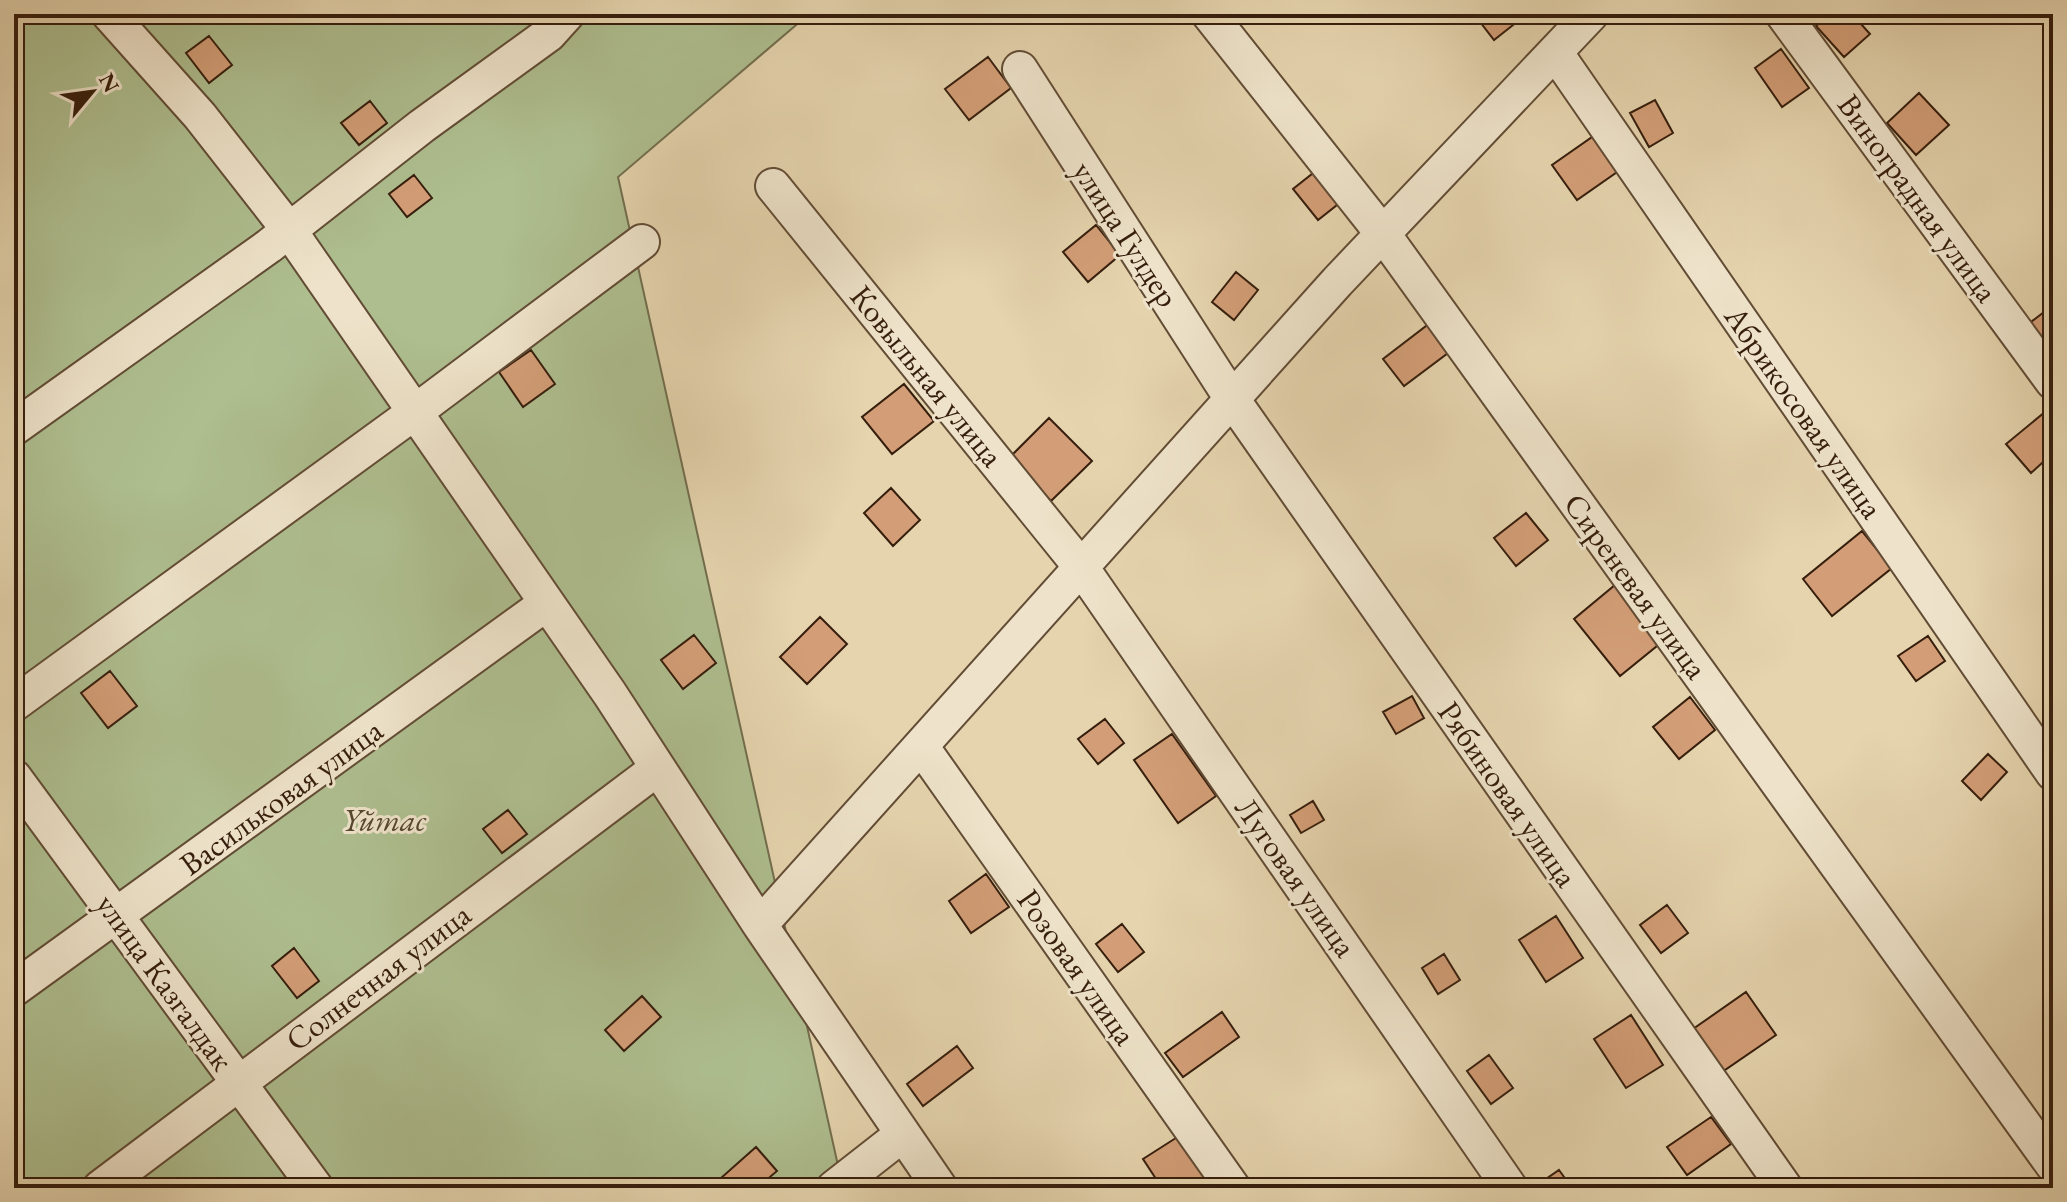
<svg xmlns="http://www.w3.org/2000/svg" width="2067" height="1202" viewBox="0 0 2067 1202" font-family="'EB Garamond',serif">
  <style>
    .green { fill: #aebe8f; stroke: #726e4e; stroke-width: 2 }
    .building { fill: #d39e77; stroke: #361e0d; stroke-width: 2 }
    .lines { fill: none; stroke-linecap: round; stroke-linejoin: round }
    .minor-casing { stroke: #624c35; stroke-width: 38 }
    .minor { stroke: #eee3ca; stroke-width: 34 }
    .labels { text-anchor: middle; stroke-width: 6; stroke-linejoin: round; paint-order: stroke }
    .street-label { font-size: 32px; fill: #361e0d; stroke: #eee3ca }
    .park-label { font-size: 32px; font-style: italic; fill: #54462e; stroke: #eee3ca }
  </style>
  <rect width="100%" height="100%" fill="#e5d4ae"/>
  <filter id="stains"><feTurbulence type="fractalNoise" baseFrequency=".0025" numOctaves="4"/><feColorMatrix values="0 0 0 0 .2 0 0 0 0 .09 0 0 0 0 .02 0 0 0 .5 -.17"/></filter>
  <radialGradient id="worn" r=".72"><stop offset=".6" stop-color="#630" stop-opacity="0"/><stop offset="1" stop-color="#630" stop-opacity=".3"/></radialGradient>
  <path class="green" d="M14 14H809L618 177 843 1188H14Z"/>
  <path class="building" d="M1474 14H1527L1494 40Z
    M1830 14H1852L1870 34 1844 57 1816 26Z
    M209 36 232 65 209 83 186 53Z
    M1781 49 1809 88 1782 107 1755 68Z
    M988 57 1011 88 969 120 945 89Z
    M1919 93 1949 125 1916 155 1887 123Z
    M1655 100 1673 133 1649 147 1630 113Z
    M370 101 387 123 359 145 341 123Z
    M1595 135 1620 170 1577 200 1552 165Z
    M1317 170 1342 201 1318 220 1293 189Z
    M414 175 432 198 407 217 389 194Z
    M1096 225 1120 255 1088 282 1063 252Z
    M1236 272 1258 290 1234 320 1212 302Z
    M2053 305V341L2044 348 2027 325Z
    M1430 323 1452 350 1404 386 1383 359Z
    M531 350 555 384 523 407 499 372Z
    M904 384 934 421 892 454 862 417Z
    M2045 412 2053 421V453L2031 473 2006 444Z
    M1049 418 1092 461 1051 501 1009 458Z
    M891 488 920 520 893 546 864 513Z
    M1526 513 1548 540 1516 566 1494 538Z
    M1862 531 1892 568 1832 616 1803 579Z
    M1621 580 1668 637 1620 676 1574 619Z
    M820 617 847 644 807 684 780 657Z
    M694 635 716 663 683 689 661 660Z
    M1928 636 1945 661 1916 681 1898 656Z
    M110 671 137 706 108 728 81 693Z
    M1412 696 1424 718 1396 734 1383 712Z
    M1690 697 1715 730 1679 759 1653 727Z
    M1105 719 1124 743 1098 764 1078 739Z
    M1172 734 1216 796 1178 823 1134 760Z
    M1988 754 2007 772 1981 800 1962 781Z
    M1313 801 1324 820 1301 833 1290 815Z
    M508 810 527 834 502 853 483 829Z
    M986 874 1009 907 971 933 949 901Z
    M1667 905 1688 933 1661 953 1640 925Z
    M1556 916 1583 958 1546 982 1519 940Z
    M1122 924 1144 952 1118 972 1096 944Z
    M294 948 319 981 297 998 272 966Z
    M1444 954 1460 980 1438 994 1422 968Z
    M1746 992 1776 1035 1722 1072 1693 1029Z
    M642 996 661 1017 624 1051 605 1030Z
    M1222 1012 1239 1037 1183 1077 1165 1053Z
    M1631 1015 1663 1065 1626 1088 1594 1039Z
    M957 1046 973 1068 923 1106 907 1084Z
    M1489 1055 1513 1088 1491 1104 1467 1071Z
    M1711 1117 1731 1144 1687 1175 1667 1147Z
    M1179 1136 1206 1176 1187 1188H1162L1143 1159Z
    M756 1147 777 1171 757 1188H730L721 1178Z
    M1559 1170 1572 1188H1533Z"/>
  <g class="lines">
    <g class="minor-casing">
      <path id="minor" d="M109 14 200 116 289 230 610 694 760 925 940 1188
        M1209 14 1383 234 2053 1165
        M1783 14 2053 382
        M1555 52 2053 773
        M1020 69 1232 399 1785 1188
        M773 186 1081 567 1510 1188
        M14 428 269 246 422 126 549 34 567 14
        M14 704 415 412 642 242
        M921 746 1233 1188
        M14 777 316 1188
        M760 925 1337 282 1591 14
        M14 989 547 603
        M100 1188 658 768
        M834 1188 903 1134"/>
    </g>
    <use href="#minor" class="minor"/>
  </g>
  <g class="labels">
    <g class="street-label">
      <text transform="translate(1918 198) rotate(54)" y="11">Виноградная улица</text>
      <text transform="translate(1126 234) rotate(57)" y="11">улица Гулдер</text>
      <text transform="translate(927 376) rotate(51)" y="11">Ковыльная улица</text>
      <text transform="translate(1804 412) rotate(55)" y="11">Абрикосовая улица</text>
      <text transform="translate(1636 586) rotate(54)" y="11">Сиреневая улица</text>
      <text transform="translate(1508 794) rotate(55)" y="11">Рябиновая улица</text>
      <text transform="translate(281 797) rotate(-36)" y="11">Васильковая улица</text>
      <text transform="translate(1296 877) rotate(55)" y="11">Луговая улица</text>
      <text transform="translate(1077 967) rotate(55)" y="11">Розовая улица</text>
      <text transform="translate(378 977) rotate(-37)" y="11">Солнечная улица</text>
      <text transform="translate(165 982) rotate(54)" y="11">улица Казгалдак</text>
    </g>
    <g class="park-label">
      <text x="384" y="831">Үйтас</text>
    </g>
  </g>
  <rect width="2067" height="1202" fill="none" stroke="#e5d4ae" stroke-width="48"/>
  <rect x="16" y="16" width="2035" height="1170" fill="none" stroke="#361e0d" stroke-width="4"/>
  <rect x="24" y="24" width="2019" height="1154" fill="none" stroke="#361e0d" stroke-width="2"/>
  <g transform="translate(92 92) rotate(61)" stroke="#eee3ca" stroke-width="6" paint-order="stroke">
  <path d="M0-6L14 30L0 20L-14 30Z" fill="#361e0d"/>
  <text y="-12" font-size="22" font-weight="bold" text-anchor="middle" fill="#361e0d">N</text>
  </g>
  <rect width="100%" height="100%" filter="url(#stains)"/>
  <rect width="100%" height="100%" fill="url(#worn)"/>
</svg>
